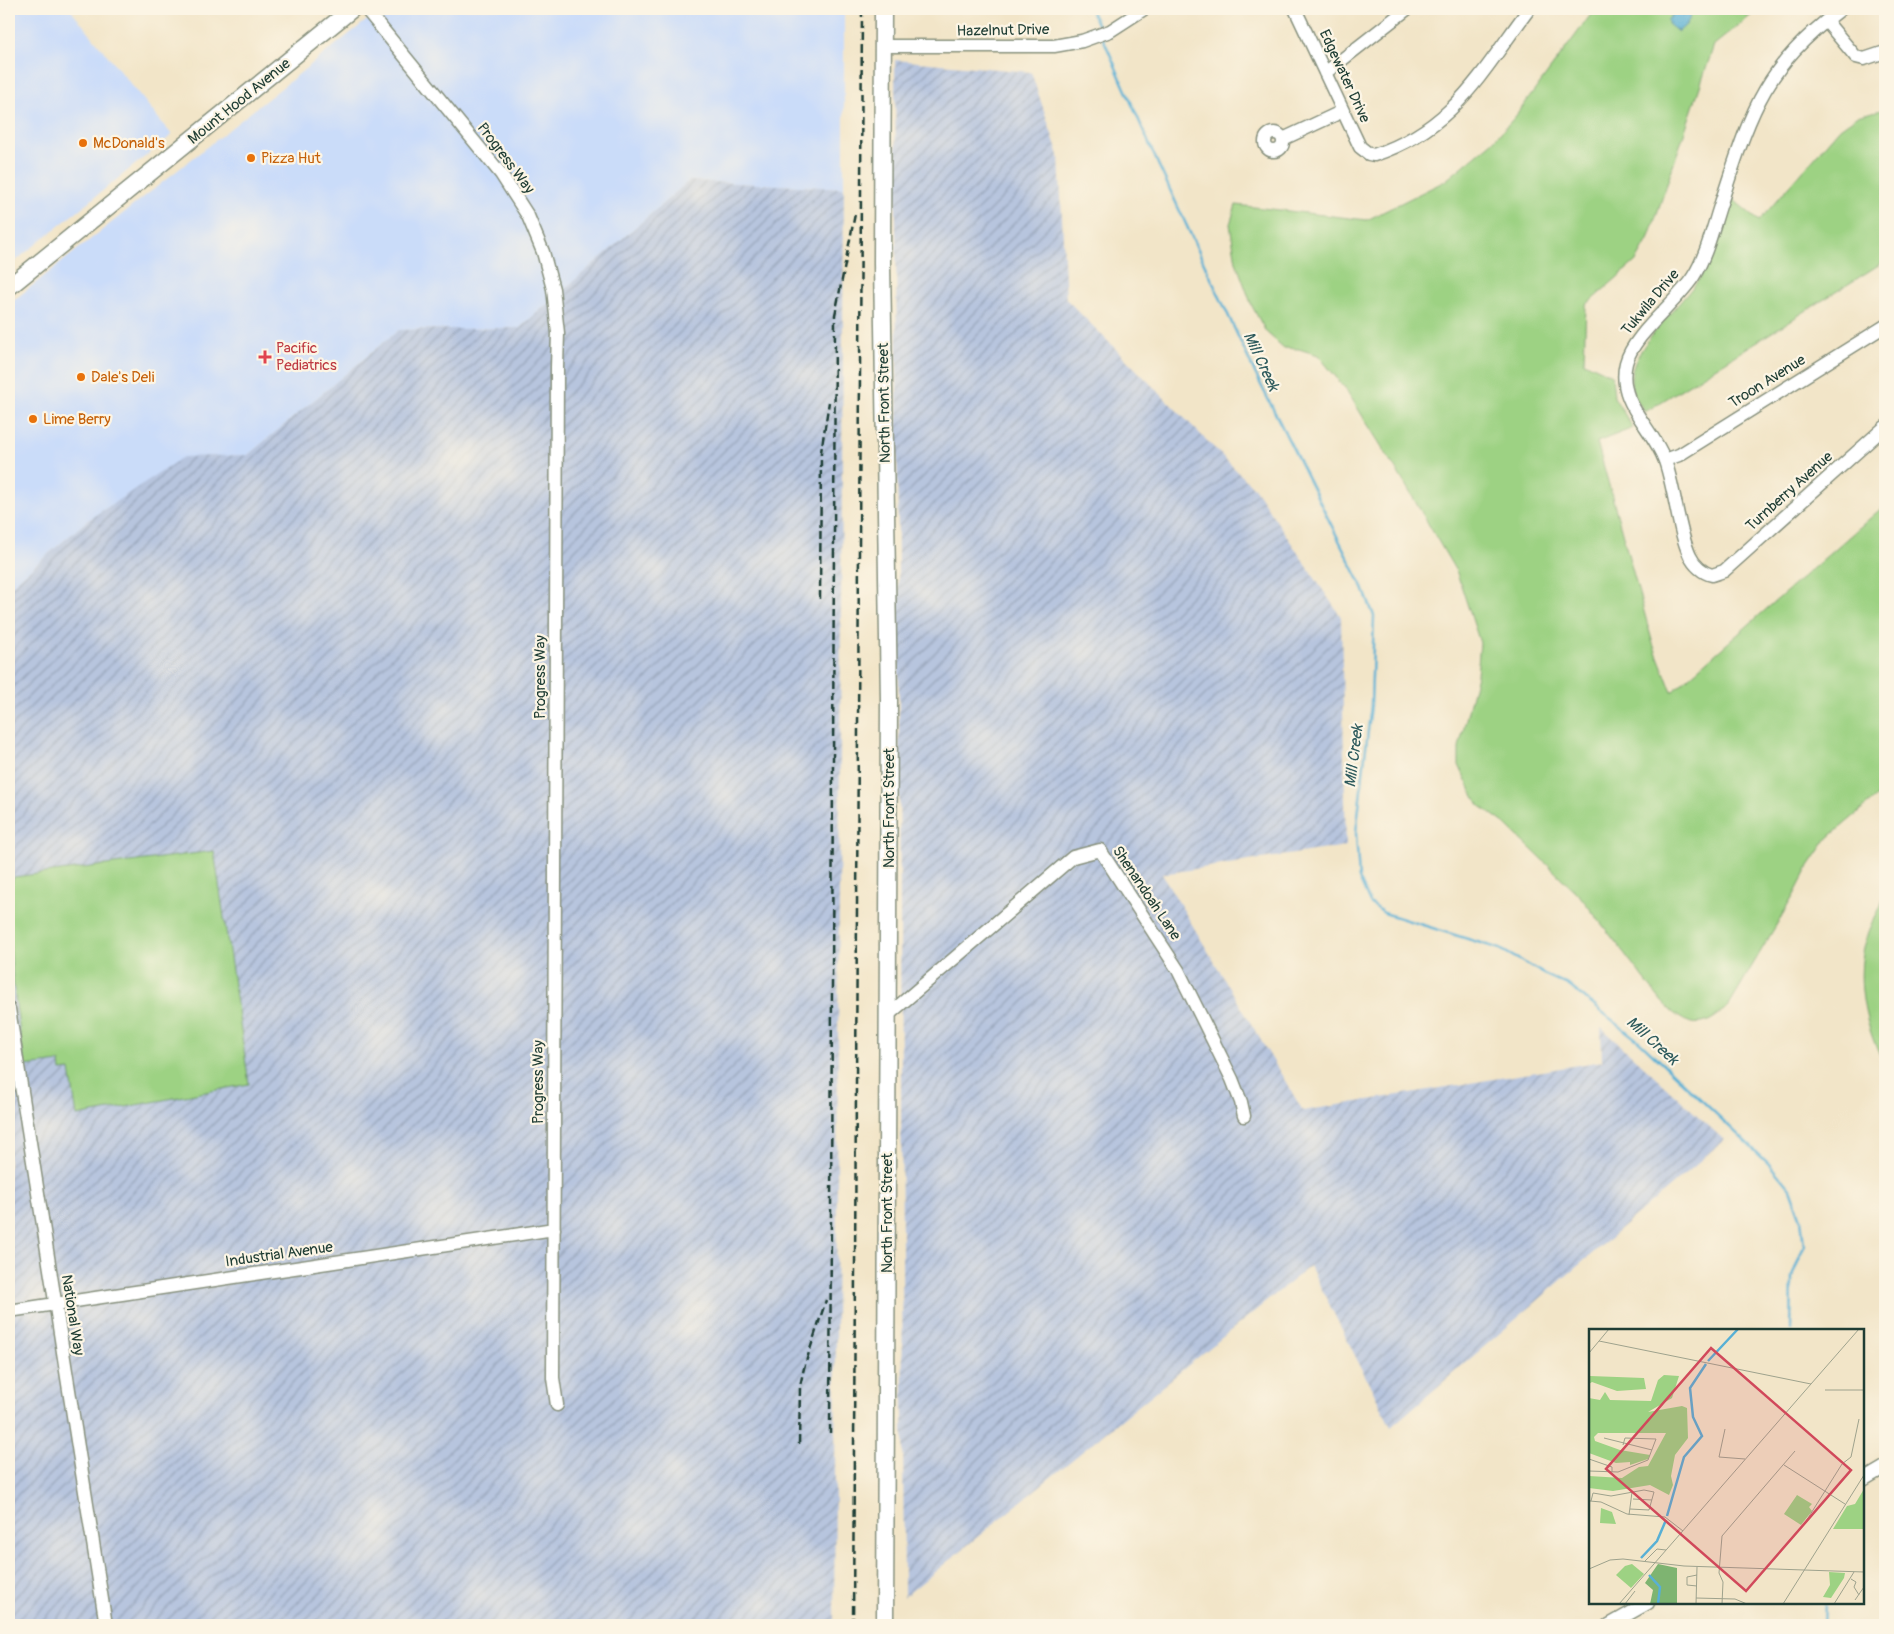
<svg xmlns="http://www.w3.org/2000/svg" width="1894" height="1634" viewBox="0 0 1894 1634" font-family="Pangolin,sans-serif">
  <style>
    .built { fill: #cadcf9 }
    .industrial { fill: url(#industrial-furrows) }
    .green { fill: #9dd283; stroke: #5e885c }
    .water { fill: url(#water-ripples); stroke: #3c7684 }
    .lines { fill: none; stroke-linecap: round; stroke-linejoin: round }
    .stream { stroke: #58b0d5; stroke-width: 2.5 }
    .minor-casing { stroke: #88917e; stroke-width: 15 }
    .major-casing { stroke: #88917e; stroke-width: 19 }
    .minor { stroke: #fff; stroke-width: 12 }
    .major { stroke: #fff; stroke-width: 16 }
    .rail { stroke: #1f3d34; stroke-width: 2.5; stroke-dasharray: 8 4; stroke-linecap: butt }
    .food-dot { fill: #e8710a; stroke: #fcf5e5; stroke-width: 2 }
    .health-dot { fill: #e0444e; stroke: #fcf5e5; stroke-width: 2 }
    .labels { text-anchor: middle; stroke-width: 4.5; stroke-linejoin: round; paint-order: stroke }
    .street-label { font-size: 15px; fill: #1f3d34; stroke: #fcf5e5 }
    .food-label { font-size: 15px; fill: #c56008; stroke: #fcf5e5; text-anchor: start }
    .health-label { font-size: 15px; fill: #be3a42; stroke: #fcf5e5; text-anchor: start }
    .water-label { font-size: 16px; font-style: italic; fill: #2d5a5c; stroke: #fcf5e5 }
    .inset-river { fill: none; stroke: #58b0d5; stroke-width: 2.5 }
    .inset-road { fill: none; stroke: #9ea28d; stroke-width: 1 }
    .view { fill: #d1495b; fill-opacity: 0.15; stroke: #d1495b; stroke-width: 2.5 }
    .inset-edge { fill: none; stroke: #1f3d34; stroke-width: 2.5 }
  </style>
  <defs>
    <pattern id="industrial-furrows" width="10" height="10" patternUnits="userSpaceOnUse" patternTransform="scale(1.25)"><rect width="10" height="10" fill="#b7c5de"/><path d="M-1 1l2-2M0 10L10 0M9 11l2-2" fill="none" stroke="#94a1b5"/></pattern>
    <pattern id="water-ripples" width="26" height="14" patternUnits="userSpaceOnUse" patternTransform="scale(1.25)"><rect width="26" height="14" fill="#58b0d5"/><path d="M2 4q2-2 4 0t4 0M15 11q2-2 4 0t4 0" fill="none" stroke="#4890ae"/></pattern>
  </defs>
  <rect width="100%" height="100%" fill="#fcf5e5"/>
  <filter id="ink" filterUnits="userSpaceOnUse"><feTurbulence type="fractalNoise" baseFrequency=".02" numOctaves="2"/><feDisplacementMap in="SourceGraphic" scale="10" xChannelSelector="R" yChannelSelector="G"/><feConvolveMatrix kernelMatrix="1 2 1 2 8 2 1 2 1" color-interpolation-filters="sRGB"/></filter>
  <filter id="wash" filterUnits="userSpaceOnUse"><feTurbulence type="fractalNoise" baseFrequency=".0096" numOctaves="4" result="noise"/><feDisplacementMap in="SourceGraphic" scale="20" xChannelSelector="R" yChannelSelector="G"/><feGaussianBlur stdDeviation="1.12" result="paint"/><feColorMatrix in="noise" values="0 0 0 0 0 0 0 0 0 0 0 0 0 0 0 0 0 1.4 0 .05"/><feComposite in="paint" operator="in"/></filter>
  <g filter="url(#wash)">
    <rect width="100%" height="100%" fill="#f2e5c8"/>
    <path class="built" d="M9 9H70L172 135 9 266Z
      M381 9H844V188L689 181 520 328 399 330 248 455 183 458 87 521 9 588V304Z"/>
    <path class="industrial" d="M895 60 1031 72 1059 155 1066 299 1255 489 1341 617 1346 846 1162 874 1303 1111 1602 1061 1601 1027 1724 1140 1391 1427 1310 1266 904 1597Z
      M689 181 844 188 834 1625H9V588L87 521 183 457 248 455 399 330 520 328Z"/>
    <path class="green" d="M1595 9H1759L1714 45 1648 240 1636 261 1586 305 1584 362 1612 375 1614 397 1633 428 1597 442 1653 644 1672 692 1885 505V790L1828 838 1809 866 1794 895 1729 1005C1703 1032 1687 1028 1662 1002L1580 896 1504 823 1479 805 1471 791 1459 765V747L1477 675 1480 643 1457 573 1405 484 1345 388 1318 355 1299 349 1284 348 1266 332 1252 306 1236 262 1230 224 1236 205 1367 220 1445 181 1492 142 1515 117Z
      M1885 109V261L1645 412C1640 405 1634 397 1632 389 1622 351 1686 304 1703 272 1716 248 1722 221 1729 196L1759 221 1840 128 1857 116Z
      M214 851 249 1084 77 1116 70 1070 61 1071 60 1062 25 1066C19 1029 0 906 14 877Z
      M1885 894V1066C1866 1030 1855 984 1865 944 1869 927 1880 911 1885 894Z"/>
    <path class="water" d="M1680 9 1689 10 1691 15 1687 24 1678 32 1668 24V19Z"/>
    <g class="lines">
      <path class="stream" d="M1090 9 1100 30
        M1103 38 1158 164 1256 375 1363 588 1374 616 1371 705 1356 833 1359 878 1370 903 1384 913 1500 949 1546 975 1568 985 1640 1042 1769 1164 1790 1189 1801 1219 1804 1246 1792 1277 1791 1330
        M1824 1625 1825 1603"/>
    </g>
  </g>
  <g filter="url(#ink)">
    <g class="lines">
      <g class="minor-casing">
        <path id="minor" d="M366 9 501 174 528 216 543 252 553 289 558 333 557 367 553 1378 557 1405
          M1295 9 1360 147 1369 154 1374 155C1454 129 1482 71 1529 9
          M1841 9C1762 69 1751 112 1721 203 1713 227 1707 255 1693 277 1676 303 1633 335 1626 363 1616 403 1653 427 1665 461 1675 489 1678 531 1690 556 1694 565 1703 573 1712 575L1724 571 1885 427
          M1826 21 1856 57 1864 59 1885 52
          M883 46H1054L1082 41 1110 31 1144 9
          M1325 73 1407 9
          M1265 142a9 9 0 1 1 18 0a9 9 0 1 1-18 0Z
          M1283 139 1343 111
          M1665 460 1679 455 1885 326
          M9 1009 106 1625
          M888 1015 1073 857 1100 850 1178 970 1232 1079 1241 1102 1244 1116
          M9 1311 554 1229
          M1863 1480 1885 1467
          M1609 1625 1648 1603"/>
      </g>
      <g class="major-casing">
        <path id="major" d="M883 9 882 263 889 701 885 1625
          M9 287 352 9"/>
      </g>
      <use href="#minor" class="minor"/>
      <use href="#major" class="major"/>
      <path class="rail" d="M820 599 821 452 829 402
        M830 1433 835 315 855 214
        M799 1444 800 1386 804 1368 826 1300
        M853 1625 862 9"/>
    </g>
  </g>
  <g class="food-dot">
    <circle cx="83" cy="143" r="5"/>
    <circle cx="251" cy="158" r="5"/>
    <circle cx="81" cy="377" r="5"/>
    <circle cx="33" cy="419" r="5"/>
  </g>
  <path class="health-dot" d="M262.5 349.5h5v5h5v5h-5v5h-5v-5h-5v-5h5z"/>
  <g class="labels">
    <g class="street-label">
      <text transform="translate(1003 30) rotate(-1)" y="5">Hazelnut Drive</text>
      <text transform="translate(1345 76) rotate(65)" y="5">Edgewater Drive</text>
      <text transform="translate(239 101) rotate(-39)" y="5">Mount Hood Avenue</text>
      <text transform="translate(506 158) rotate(53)" y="5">Progress Way</text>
      <text transform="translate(1650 302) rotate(-50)" y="5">Tukwila Drive</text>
      <text transform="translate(1767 381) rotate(-32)" y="5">Troon Avenue</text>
      <text transform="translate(884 403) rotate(-91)" y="5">North Front Street</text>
      <text transform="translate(1789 491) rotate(-42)" y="5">Turnberry Avenue</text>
      <text transform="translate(540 677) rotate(-90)" y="5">Progress Way</text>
      <text transform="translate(889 808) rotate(-90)" y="5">North Front Street</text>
      <text transform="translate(1147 893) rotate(56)" y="5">Shenandoah Lane</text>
      <text transform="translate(538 1082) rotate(-90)" y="5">Progress Way</text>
      <text transform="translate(887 1213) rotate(-90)" y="5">North Front Street</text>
      <text transform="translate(279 1254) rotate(-8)" y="5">Industrial Avenue</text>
      <text transform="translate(73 1315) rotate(81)" y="5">National Way</text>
    </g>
    <g class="food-label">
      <text x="93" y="148">McDonald's</text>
      <text x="261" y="163">Pizza Hut</text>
      <text x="91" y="382">Dale's Deli</text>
      <text x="43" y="424">Lime Berry</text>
    </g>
    <g class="health-label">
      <text x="276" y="353">Pacific<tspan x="276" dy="17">Pediatrics</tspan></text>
    </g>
    <g class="water-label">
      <text transform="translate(1262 361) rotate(65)" y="6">Mill Creek</text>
      <text transform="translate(1353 756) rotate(-83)" y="6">Mill Creek</text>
      <text transform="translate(1653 1040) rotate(42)" y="6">Mill Creek</text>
    </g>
  </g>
  <g transform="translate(1589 1329)">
    <rect width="275" height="275" fill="#f2e5c8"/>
    <path d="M75 46 90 47 83 69 59 83 93 77 98 79 99 109 86 126 82 147 84 156 80 166 61 156 24 162 0 159V147L33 149 50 138 59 137 77 104H9L5 108 6 112 31 121 61 126 59 130 41 136V133L27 134 0 124V69L11 71 16 63 21 71 62 72 69 51ZM1 47 55 49 57 60 28 62 3 53 0 55ZM275 160V200H244L258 177 266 175ZM208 166 223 175 220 178 223 182 212 196 195 185ZM12 179 23 183 27 195 11 194ZM240 243 256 244 255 249 242 269 234 268 241 256Z" fill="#9dd283"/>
    <path d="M69 235 88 239V275H61L64 261 56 254Z" fill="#7eb471"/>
    <path d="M43 235 55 245 42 259 27 246 36 237Z" fill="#9dd283"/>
    <path class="inset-river" d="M119 32 149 0M78 187 95 128 113 107 104 88 101 59 117 35M52 229 68 212 77 191M60 246 71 258 69 275"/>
    <path class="inset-road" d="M10 12 222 55M0 24 20 0M236 61H275M136 100 130 128 156 130M15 109 63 121M0 130 23 138V143M195 136 256 175M0 142 29 143 59 131 67 110 36 109 34 116M44 170 63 171M1 172 12 173 38 185 76 188 94 202M2 172 4 164 22 167 55 161 65 163 60 181 41 180M40 186 43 163M214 197 253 135 262 128 270 90M56 232 68 220 77 221M0 240 21 231 34 230 95 237 275 243M262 250 267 253 265 258 270 266M108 257 98 256V248L108 246M107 269 146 270 158 275M266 271 275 258M30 275 270 0M36 275 46 262M107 275 108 238M133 275 134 253 130 244 133 207 206 122M194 275 275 146M245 275 265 243"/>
    <path class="view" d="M122 19 262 141 157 262 17 140Z"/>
    <rect width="275" height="275" class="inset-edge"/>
  </g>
  <rect width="1894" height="1634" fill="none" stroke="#fcf5e5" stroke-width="30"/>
</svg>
